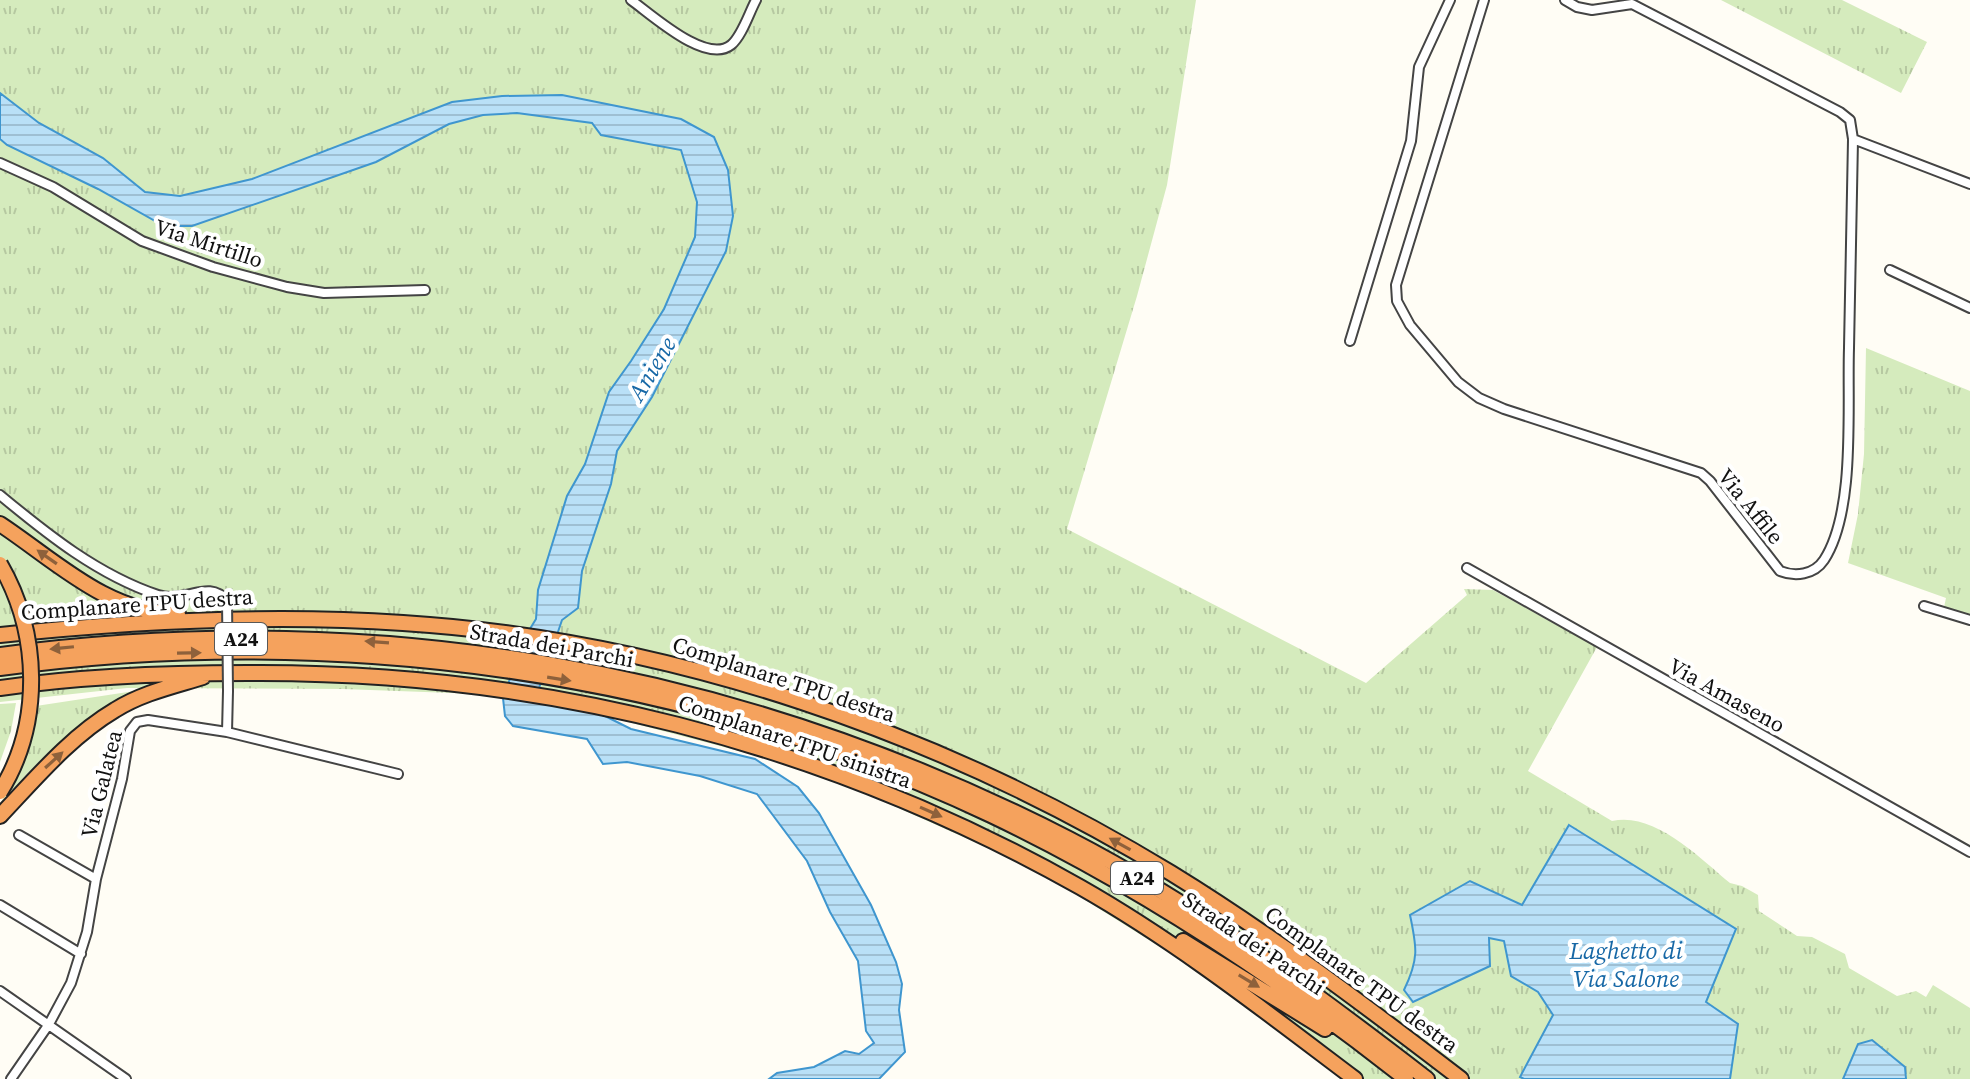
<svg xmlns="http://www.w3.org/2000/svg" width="1970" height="1079" viewBox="0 0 1970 1079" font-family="'Source Serif 4',serif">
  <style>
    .grass { fill: url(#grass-tufts) }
    .water { fill: url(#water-rules); stroke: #3f96cf; stroke-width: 2 }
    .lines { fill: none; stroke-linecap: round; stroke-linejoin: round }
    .street-casing { stroke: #444; stroke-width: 12 }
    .highway-casing { stroke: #222; stroke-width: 18 }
    .street { stroke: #fff; stroke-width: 8 }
    .highway { stroke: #f5a25d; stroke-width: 14 }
    .street-bridge-casing { stroke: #444; stroke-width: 12; stroke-linecap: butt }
    .highway-bridge-casing { stroke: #222; stroke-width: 18; stroke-linecap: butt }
    .street-bridge { stroke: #fff; stroke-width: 8 }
    .highway-bridge { stroke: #f5a25d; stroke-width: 14 }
    .oneway { fill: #8e613b }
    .labels { text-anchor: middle; stroke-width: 8; stroke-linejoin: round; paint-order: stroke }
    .shield { fill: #fff; stroke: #585858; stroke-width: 2 }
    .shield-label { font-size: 20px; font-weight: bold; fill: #111 }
    .street-label { font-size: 22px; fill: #111; stroke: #fff }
    .water-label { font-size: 24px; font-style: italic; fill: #1768a6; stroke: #fff }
  </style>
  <defs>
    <pattern id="grass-tufts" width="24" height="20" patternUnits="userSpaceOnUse" patternTransform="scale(2)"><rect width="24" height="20" fill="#d5ebbd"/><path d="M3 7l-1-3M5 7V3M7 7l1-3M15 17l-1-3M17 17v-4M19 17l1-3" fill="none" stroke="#b6c8a1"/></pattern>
    <pattern id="water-rules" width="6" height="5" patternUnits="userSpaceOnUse" patternTransform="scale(2)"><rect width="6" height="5" fill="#b9e0f7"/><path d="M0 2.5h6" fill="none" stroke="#9ebfd3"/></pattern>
  </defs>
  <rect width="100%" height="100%" fill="#fffdf5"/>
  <path class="grass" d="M0 0H1196L1167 185 1137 296 1067 529 1366 683 1467 595 1464 589 1493 590 1597 647 1528 771 1612 821C1654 811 1700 858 1730 883L1742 886 1758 895 1759 911 1797 936 1812 937 1845 954 1849 968 1897 996 1916 991 1926 997 1933 985 1970 1008V1079H1345L1176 957 1039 871 845 784 758 756 556 703 479 694 343 689 127 688 0 702Z
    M1721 0H1842L1927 42 1901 93Z
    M1866 348 1970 391V620L1943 612 1946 598 1848 563 1858 514 1864 454Z
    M141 690C84 715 40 757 0 804L13 781 36 706Z
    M16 703 11 731 0 762V704Z"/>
  <path class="water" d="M0 93 39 123 103 158 145 192 180 196 252 179 452 102 502 96 562 95 681 119 714 137 728 170 733 216 726 251 652 397 617 451 611 484 582 571 578 608 562 620 537 694 599 713 631 729 755 759 798 787 819 813 871 905 896 962 902 984 899 1010 905 1052 879 1079H769L777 1073 814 1067 845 1051 859 1054 874 1043 866 1031 858 961 830 912 807 861 757 794 700 776 627 762 603 764 587 739 513 726 505 716 503 698 525 637 536 619 538 590 567 496 585 464 609 392 631 361 664 309 695 237 697 202 681 150 601 135 592 123 517 113 483 115 449 124 376 162 192 226H164L98 189 7 145 0 139Z
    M1569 825 1736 929 1706 1002 1738 1024 1730 1079H1524L1520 1077 1553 1015 1538 992 1511 976 1504 941 1489 938 1490 966 1413 1002 1404 990C1419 959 1417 948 1410 915L1470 881 1522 905Z
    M1872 1040 1905 1067 1906 1079H1843L1858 1044Z"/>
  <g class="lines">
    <g class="street-casing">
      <path id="street" d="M631 0C651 14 706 65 731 45 742 36 749 13 756 0
        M1484 0 1396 285 1397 301 1410 325 1458 382 1479 398 1504 409 1701 473 1710 481 1780 571C1795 577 1814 575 1824 560 1856 511 1847 406 1849 348 1850 279 1852 209 1853 139L1850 120 1840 112 1632 4 1592 10 1577 7 1565 0
        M1853 139 1970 184
        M0 163 53 187 142 241 213 267 287 287 324 293 425 290
        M1890 270 1970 308
        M1350 341 1411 141 1419 67 1450 0
        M0 495C47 534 98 575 158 595 186 604 208 578 227 601
        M1467 568 1970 852
        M1924 606 1970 620
        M227 732 398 774
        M19 835 96 879
        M0 905 81 954
        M0 991 126 1079
        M11 1079 49 1024 71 983 87 932 96 879 122 779 130 731 137 722 148 720 227 732 228 691"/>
    </g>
    <g class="highway-casing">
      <path id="highway" d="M0 524C56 561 107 613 178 614
        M0 635C134 621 269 614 403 623 672 640 941 733 1171 873 1272 935 1367 1007 1461 1079
        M0 655C373 606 734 667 1069 839 1197 905 1313 991 1427 1079
        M0 668C334 623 685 670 991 815 1140 886 1277 977 1406 1079
        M0 688C82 676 165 673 248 673 542 671 823 742 1080 887 1177 942 1266 1012 1355 1079
        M0 816C35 779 71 736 115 710 142 693 174 686 203 677
        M1183 941 1325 1029"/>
    </g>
    <use href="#street" class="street"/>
    <use href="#highway" class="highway"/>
    <g class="street-bridge-casing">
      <path id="street-bridge" d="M227 601 228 691"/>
    </g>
    <g class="highway-bridge-casing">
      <path id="highway-bridge" d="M0 564C40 633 43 723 0 792"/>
    </g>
    <use href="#street-bridge" class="street-bridge"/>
    <use href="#highway-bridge" class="highway-bridge"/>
  </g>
  <defs><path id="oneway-solid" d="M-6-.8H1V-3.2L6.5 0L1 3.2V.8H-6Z" transform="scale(2)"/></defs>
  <g class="oneway">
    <use href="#oneway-solid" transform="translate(47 557) rotate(-145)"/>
    <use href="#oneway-solid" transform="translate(377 642) rotate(-176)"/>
    <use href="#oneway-solid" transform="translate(62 648) rotate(174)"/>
    <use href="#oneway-solid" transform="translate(189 653) rotate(-1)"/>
    <use href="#oneway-solid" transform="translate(559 679) rotate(9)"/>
    <use href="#oneway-solid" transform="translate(54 760) rotate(-42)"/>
    <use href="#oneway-solid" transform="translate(931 812) rotate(24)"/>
    <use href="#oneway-solid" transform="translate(1120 844) rotate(-151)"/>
    <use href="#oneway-solid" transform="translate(1249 981) rotate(31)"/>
  </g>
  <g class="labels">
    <g class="shield">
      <rect x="215" y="623" width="52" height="32" rx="6"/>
      <rect x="1111" y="862" width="52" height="32" rx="6"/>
    </g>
    <g class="shield-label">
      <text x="241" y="646">A24</text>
      <text x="1137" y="885">A24</text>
    </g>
    <g class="street-label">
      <text transform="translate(209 243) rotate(18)" y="8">Via Mirtillo</text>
      <text transform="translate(1751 506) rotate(51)" y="8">Via Affile</text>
      <text transform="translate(137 604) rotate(-4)" y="8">Complanare TPU destra</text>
      <text transform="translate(552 645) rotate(10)" y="8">Strada dei Parchi</text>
      <text transform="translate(784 679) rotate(18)" y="8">Complanare TPU destra</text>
      <text transform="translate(1727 695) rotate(29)" y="8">Via Amaseno</text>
      <text transform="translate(795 741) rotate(19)" y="8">Complanare TPU sinistra</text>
      <text transform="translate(101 784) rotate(-76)" y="8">Via Galatea</text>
      <text transform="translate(1254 943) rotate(34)" y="8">Strada dei Parchi</text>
      <text transform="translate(1362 979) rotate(36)" y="8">Complanare TPU destra</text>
    </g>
    <g class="water-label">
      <text transform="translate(652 369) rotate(-59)" y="8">Aniene</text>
      <text x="1626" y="959">Laghetto di<tspan x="1626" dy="28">Via Salone</tspan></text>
    </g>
  </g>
</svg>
